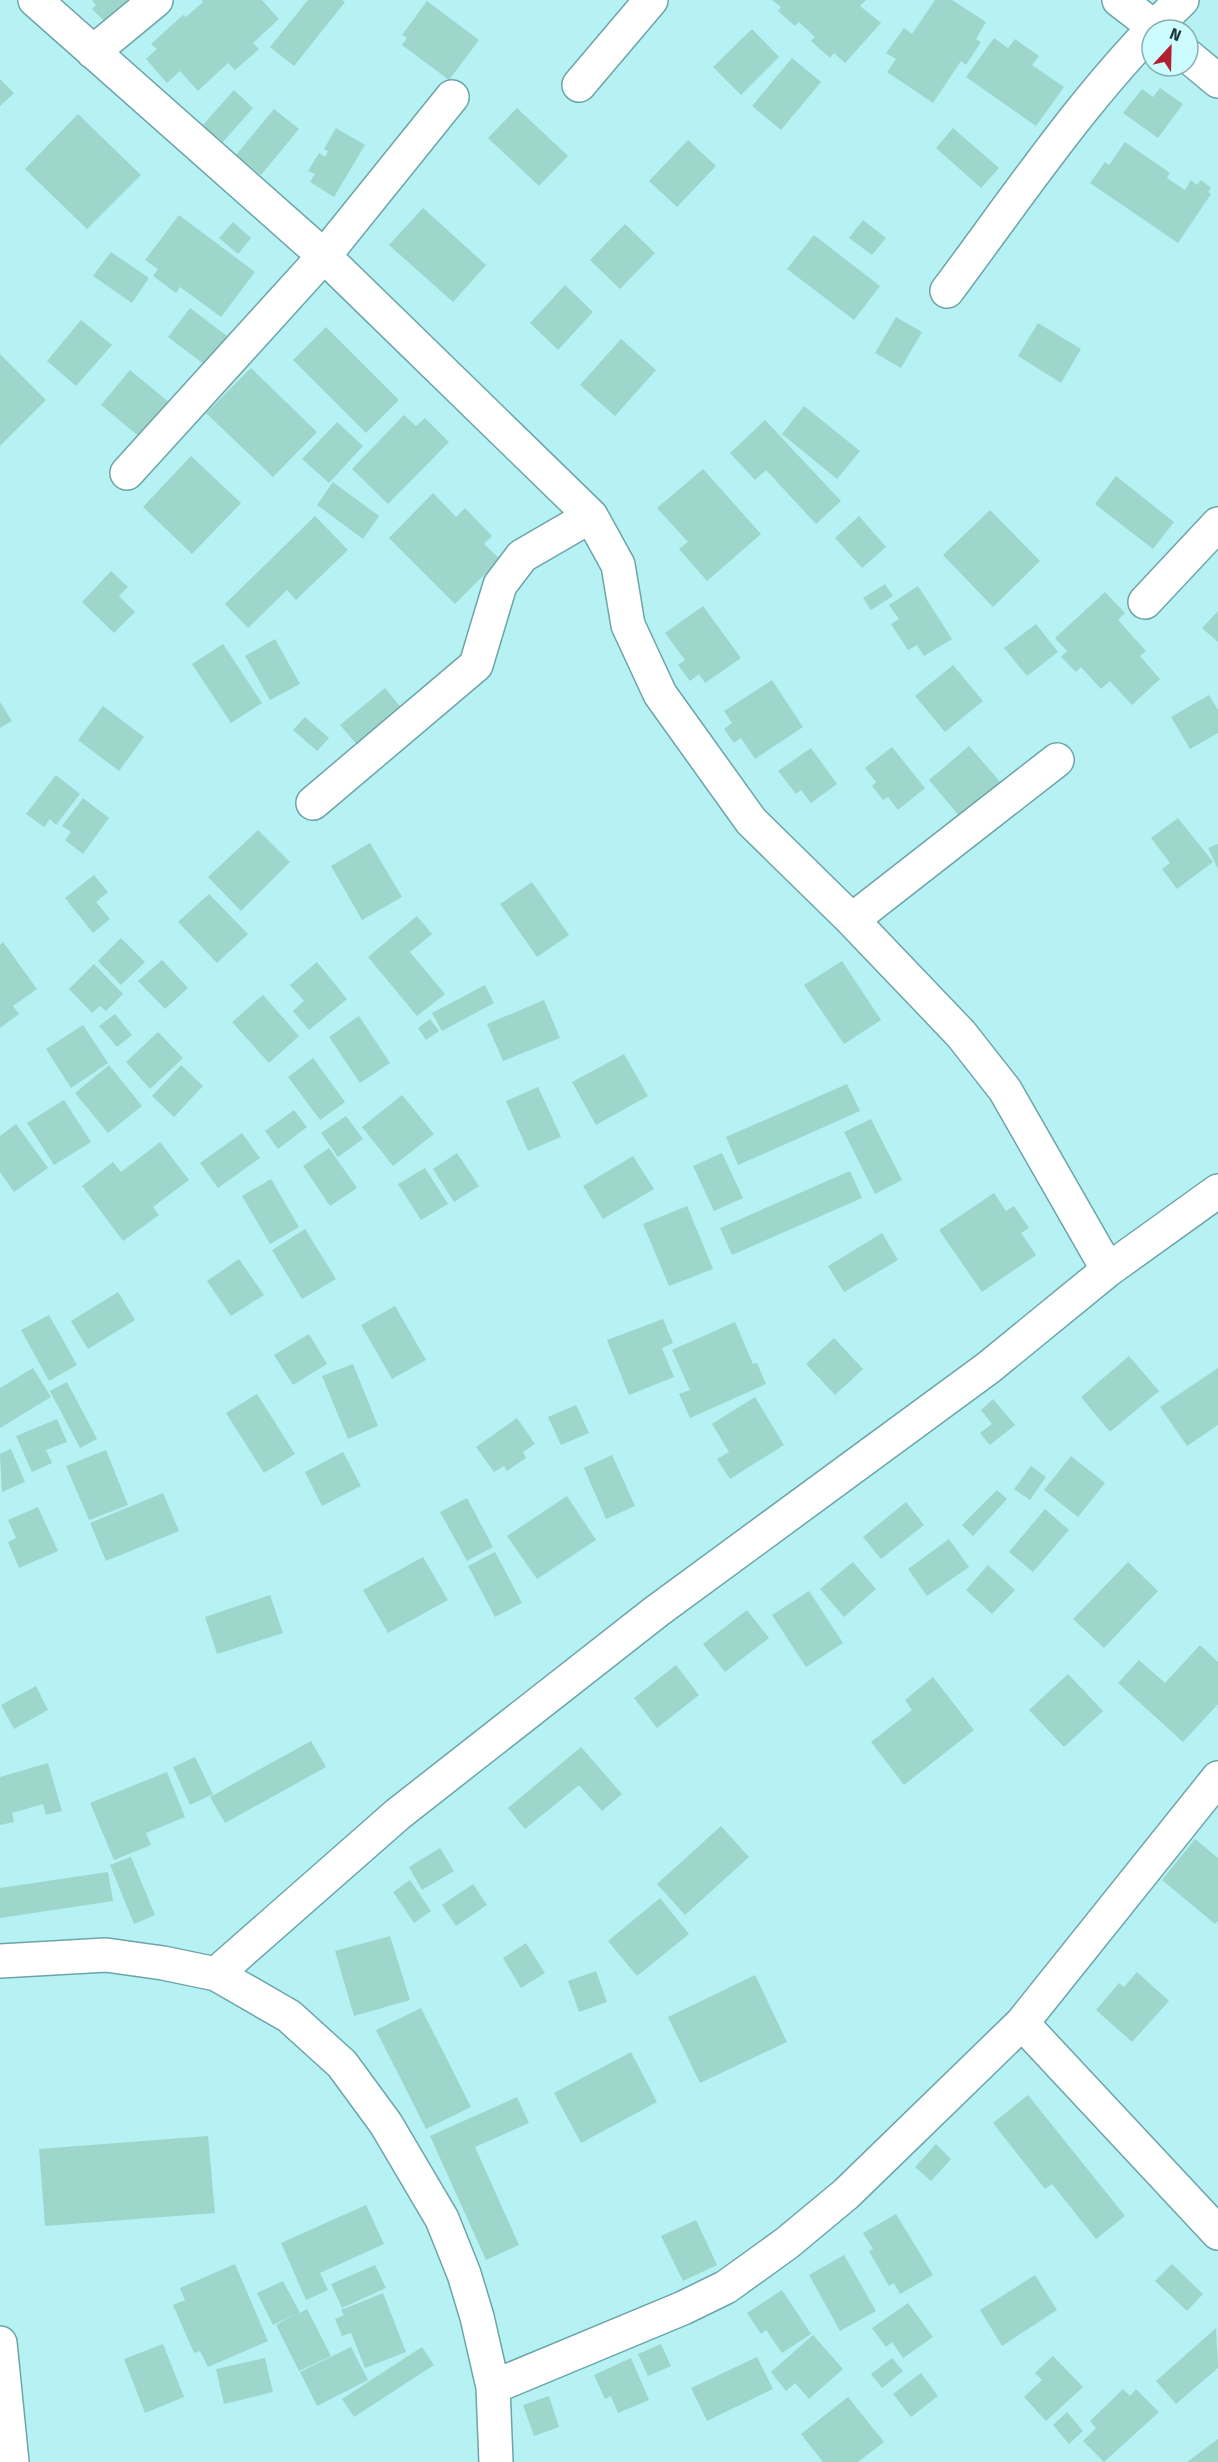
<svg xmlns="http://www.w3.org/2000/svg" width="1218" height="2462" viewBox="0 0 1218 2462" font-family="'Fira Sans',sans-serif">
  <style>
    .building { fill: #9fd6cb }
    .lines { fill: none; stroke-linecap: round; stroke-linejoin: round }
    .minor-casing { stroke: #6ca5a8; stroke-width: 36 }
    .minor { stroke: #fff; stroke-width: 33 }
  </style>
  <rect width="100%" height="100%" fill="#b6f1f4"/>
  <path class="building" d="M92 0H130L106 23 92 9 96 5Z
    M202 0H262L279 19 253 43 259 49 235 70 228 63 198 91 180 71 167 83 146 59 157 49 151 44 183 15 186 17 203 2Z
    M308 0H342L345 2 294 66 270 47Z
    M772 0H866L860 6 881 23 845 63 834 53 830 58 811 41 815 37 799 22 795 26 778 11 781 7Z
    M935 0H952L986 22 976 39 981 42 966 65 961 61 933 103 887 72 896 59 886 53 904 28 912 34Z
    M427 1 479 40 449 80 402 45 407 38 402 35Z
    M752 29 779 57 741 95 713 67Z
    M994 38 1008 48 1015 39 1039 56 1032 65 1064 87 1036 126 966 77Z
    M792 58 821 82 781 130 752 106Z
    M0 79 14 93 0 106Z
    M1160 88 1183 104 1158 138 1123 113 1142 89 1153 97Z
    M234 90 253 108 222 143 202 126Z
    M517 108 568 156 539 186 488 138Z
    M274 109 299 129 261 175 236 155Z
    M78 114 141 175 87 229 25 169Z
    M336 128 365 145 334 197 310 182 315 174 308 171 319 153 325 157 328 151 324 149Z
    M953 128 999 168 981 188 936 148Z
    M688 140 716 166 677 207 649 181Z
    M1125 142 1170 173 1167 178 1185 190 1191 180 1197 185 1201 180 1211 188 1208 192 1211 194 1178 243 1090 183 1105 162 1109 165Z
    M423 208 486 265 453 302 389 245Z
    M179 215 255 272 221 317 180 287 176 293 153 276 158 269 145 260Z
    M863 220 886 238 872 255 849 238Z
    M233 222 251 238 238 254 219 238Z
    M625 224 655 253 620 289 590 260Z
    M814 235 880 286 854 320 787 269Z
    M111 252 149 278 132 303 93 276Z
    M565 285 593 312 558 350 530 323Z
    M190 308 227 336 205 365 168 337Z
    M896 317 922 332 901 368 875 353Z
    M81 320 112 345 76 386 47 361Z
    M1038 323 1081 349 1061 383 1018 356Z
    M326 327 399 400 366 433 293 360Z
    M621 339 656 370 615 416 580 385Z
    M0 354 46 400 0 446Z
    M251 368 317 432 273 477 206 413Z
    M130 370 176 408 147 443 101 405Z
    M804 406 860 451 837 479 782 434Z
    M404 415 416 426 425 418 449 442 388 504 352 469Z
    M765 420 841 501 816 524 766 470 755 480 730 453Z
    M337 422 363 446 329 483 302 459Z
    M191 456 241 503 192 554 143 507Z
    M703 469 761 534 707 581 679 549 688 542 657 508Z
    M1116 476 1174 522 1153 549 1095 504Z
    M333 482 379 516 363 539 317 505Z
    M433 493 456 517 465 508 492 536 484 544 500 559 455 604 389 538Z
    M990 510 1040 561 993 607 943 555Z
    M315 516 348 550 296 600 287 590 248 628 225 604Z
    M859 516 886 547 862 568 835 538Z
    M111 571 128 587 119 596 135 612 114 633 82 602Z
    M885 584 893 596 871 610 863 598Z
    M918 586 952 639 924 656 917 645 908 650 891 624 899 619 889 605Z
    M1105 592 1125 613 1118 620 1146 651 1140 656 1160 679 1132 705 1110 681 1101 689 1081 667 1076 672 1061 657 1067 651 1055 638Z
    M703 606 741 658 705 683 699 674 690 681 678 665 685 660 665 633Z
    M1218 611V642L1202 628Z
    M1036 624 1058 652 1027 676 1004 648Z
    M275 639 300 684 270 700 245 656Z
    M223 644 262 703 231 723 192 664Z
    M953 665 983 701 945 732 915 696Z
    M772 680 803 727 755 759 741 738 734 743 724 729 732 723 724 711Z
    M385 688 410 718 366 755 340 725Z
    M1209 695 1218 710V733L1190 749 1171 717Z
    M0 702 12 721 0 728Z
    M103 706 144 737 119 771 78 740Z
    M305 717 329 738 317 751 293 730Z
    M969 746 1002 784 961 818 929 780Z
    M892 747 925 788 898 810 888 797 883 800 872 786 876 782 865 768Z
    M811 748 837 784 811 803 801 790 796 794 778 771Z
    M56 775 80 794 56 825 50 819 44 827 26 814Z
    M83 798 109 818 83 854 65 840 71 832 62 826Z
    M1178 818 1213 862 1177 889 1162 869 1170 863 1151 838Z
    M258 830 290 862 241 911 208 877Z
    M370 843 402 897 362 920 331 866Z
    M1218 844V869L1208 848Z
    M94 875 108 892 96 902 110 919 93 933 65 898Z
    M532 882 569 935 537 957 500 904Z
    M209 894 248 934 217 963 178 922Z
    M417 916 432 934 410 952 445 994 417 1016 368 957Z
    M121 938 145 962 121 985 98 961Z
    M3 942 37 989 13 1006 19 1014 0 1028V945Z
    M162 960 188 988 165 1009 138 981Z
    M842 961 881 1020 844 1044 804 985Z
    M317 962 347 999 309 1030 293 1011 304 1001 290 985Z
    M94 964 123 994 106 1011 100 1006 92 1013 69 989Z
    M485 985 494 1003 442 1031 432 1013Z
    M263 995 299 1036 269 1063 232 1022Z
    M544 1000 560 1038 503 1061 487 1024Z
    M115 1014 132 1035 117 1047 99 1026Z
    M359 1016 390 1063 360 1083 329 1037Z
    M430 1019 439 1031 426 1040 418 1028Z
    M83 1025 108 1063 71 1088 46 1049Z
    M158 1032 183 1058 150 1089 126 1062Z
    M624 1054 648 1096 596 1125 572 1082Z
    M313 1058 345 1102 320 1120 288 1077Z
    M109 1065 142 1106 108 1133 75 1093Z
    M181 1065 203 1086 174 1117 152 1096Z
    M847 1084 860 1111 738 1165 726 1137Z
    M538 1087 561 1137 528 1151 506 1101Z
    M402 1095 434 1134 393 1166 362 1127Z
    M64 1100 91 1142 54 1165 27 1123Z
    M294 1110 307 1127 278 1149 265 1131Z
    M346 1116 363 1139 338 1157 321 1133Z
    M871 1119 902 1180 875 1194 844 1132Z
    M16 1124 48 1168 14 1192 0 1172V1136Z
    M242 1133 260 1158 218 1188 200 1163Z
    M160 1142 189 1180 153 1207 159 1215 123 1241 82 1186 113 1162 121 1172Z
    M329 1148 357 1188 330 1206 303 1166Z
    M457 1153 479 1186 454 1202 433 1169Z
    M722 1153 743 1198 714 1211 693 1166Z
    M633 1156 654 1189 603 1219 583 1186Z
    M425 1168 448 1204 421 1220 398 1184Z
    M850 1171 862 1198 732 1255 720 1228Z
    M271 1179 299 1227 270 1244 242 1196Z
    M994 1193 1006 1211 1014 1206 1029 1228 1021 1233 1036 1255 982 1292 939 1230Z
    M687 1206 713 1269 669 1286 643 1224Z
    M305 1229 336 1279 302 1299 272 1250Z
    M882 1233 898 1260 844 1292 828 1266Z
    M239 1259 264 1295 231 1316 207 1281Z
    M118 1292 135 1320 88 1349 71 1321Z
    M395 1306 426 1360 392 1379 361 1325Z
    M49 1315 77 1365 49 1381 21 1330Z
    M663 1319 673 1343 662 1348 674 1377 629 1395 607 1340Z
    M735 1322 753 1364 757 1363 766 1384 690 1418 679 1394 690 1390 672 1350Z
    M309 1334 327 1364 293 1385 274 1355Z
    M834 1338 863 1369 835 1395 806 1364Z
    M1129 1356 1159 1391 1110 1432 1081 1397Z
    M353 1364 378 1426 348 1439 322 1376Z
    M33 1368 51 1397 0 1428V1388Z
    M1218 1368V1425L1187 1446 1160 1407Z
    M67 1382 97 1439 80 1448 50 1391Z
    M257 1394 295 1454 264 1473 226 1413Z
    M755 1397 784 1445 730 1479 717 1459 729 1452 712 1424Z
    M993 1399 1015 1425 990 1445 980 1433 992 1424 981 1410Z
    M576 1405 589 1433 561 1445 548 1417Z
    M517 1418 535 1444 523 1452 526 1458 507 1471 504 1466 494 1472 476 1447Z
    M57 1419 67 1442 46 1450 52 1463 32 1472 16 1436Z
    M11 1449 25 1482 2 1492 0 1454Z
    M106 1450 128 1505 89 1520 66 1466Z
    M343 1452 361 1486 322 1506 305 1472Z
    M612 1455 635 1506 606 1519 584 1468Z
    M1071 1456 1105 1483 1078 1517 1044 1490Z
    M1031 1466 1046 1477 1030 1500 1014 1489Z
    M997 1490 1007 1499 973 1536 962 1525Z
    M163 1493 179 1531 106 1561 90 1523Z
    M567 1496 596 1540 537 1579 507 1536Z
    M467 1498 493 1547 467 1561 440 1512Z
    M906 1502 924 1525 881 1559 863 1537Z
    M38 1507 58 1551 19 1568 8 1542 16 1538 8 1520Z
    M1045 1509 1069 1530 1033 1572 1009 1552Z
    M949 1539 969 1567 927 1596 908 1569Z
    M495 1552 522 1603 495 1617 468 1566Z
    M423 1557 448 1600 388 1633 363 1590Z
    M853 1562 876 1589 844 1617 820 1589Z
    M1128 1562 1158 1591 1104 1648 1073 1619Z
    M988 1565 1015 1590 992 1614 966 1590Z
    M809 1591 843 1643 806 1667 772 1615Z
    M270 1595 283 1633 217 1654 205 1617Z
    M747 1610 769 1638 725 1672 703 1644Z
    M1200 1645 1218 1662V1704L1183 1742 1118 1683 1139 1660 1165 1683Z
    M676 1665 699 1695 657 1728 634 1698Z
    M1068 1674 1103 1711 1064 1747 1029 1710Z
    M933 1677 974 1730 904 1785 871 1742 912 1710 905 1700Z
    M36 1686 48 1710 14 1729 1 1705Z
    M311 1741 326 1767 225 1823 210 1797Z
    M581 1747 622 1794 602 1811 579 1785 525 1829 508 1808Z
    M195 1757 213 1794 190 1805 173 1767Z
    M48 1763 62 1811 46 1815 43 1804 12 1813 14 1822 0 1825V1777Z
    M167 1772 185 1817 146 1833 151 1845 114 1860 90 1803Z
    M721 1826 749 1857 685 1915 657 1884Z
    M1195 1839 1218 1858V1921L1215 1924 1162 1880Z
    M440 1848 454 1871 422 1890 409 1867Z
    M131 1857 155 1915 134 1924 110 1865Z
    M108 1872 113 1901 0 1918V1888Z
    M410 1880 431 1911 414 1923 393 1892Z
    M473 1884 487 1905 456 1926 442 1905Z
    M660 1898 689 1934 637 1976 608 1941Z
    M390 1936 410 2000 354 2016 335 1951Z
    M526 1943 545 1973 521 1988 503 1958Z
    M596 1971 607 2002 579 2012 568 1981Z
    M1137 1972 1169 2001 1132 2042 1096 2010 1119 1983 1124 1987Z
    M755 1975 787 2042 700 2083 668 2017Z
    M421 2008 471 2107 426 2129 376 2030Z
    M631 2052 657 2102 581 2143 554 2093Z
    M1028 2095 1125 2216 1096 2239 1052 2184 1045 2189 993 2123Z
    M517 2097 529 2123 475 2147 519 2245 486 2260 430 2136Z
    M208 2136 215 2213 45 2226 39 2149Z
    M936 2144 951 2159 931 2181 915 2167Z
    M366 2205 384 2244 320 2273 328 2290 306 2300 281 2243Z
    M896 2214 933 2275 900 2294 894 2283 889 2286 869 2251 873 2249 863 2233Z
    M696 2220 717 2265 683 2281 661 2236Z
    M844 2255 876 2311 840 2331 809 2275Z
    M235 2264 268 2341 208 2367 200 2351 194 2353 173 2305 185 2300 180 2288Z
    M1172 2264 1203 2294 1187 2311 1155 2281Z
    M375 2265 386 2288 342 2308 331 2284Z
    M1035 2275 1057 2310 1002 2346 980 2310Z
    M283 2281 300 2313 307 2309 331 2356 299 2371 276 2325 295 2314 273 2325 257 2293Z
    M782 2290 811 2334 782 2353 766 2330 761 2334 747 2313Z
    M383 2293 406 2352 365 2368 351 2333 342 2336 335 2319 344 2315 341 2310Z
    M908 2303 933 2337 903 2358 892 2342 886 2347 872 2328Z
    M1216 2328 1218 2368 1176 2404 1156 2381Z
    M813 2335 843 2369 809 2399 795 2383 786 2391 771 2372Z
    M163 2344 184 2397 145 2413 124 2359Z
    M661 2344 671 2366 648 2376 638 2354Z
    M351 2347 368 2380 317 2406 300 2372Z
    M422 2347 434 2365 354 2417 342 2399Z
    M1053 2356 1083 2387 1046 2421 1024 2397 1042 2380 1035 2373Z
    M757 2357 773 2389 707 2421 691 2388Z
    M265 2358 273 2392 224 2404 216 2369Z
    M631 2358 649 2400 618 2413 611 2396 605 2399 594 2375Z
    M892 2358 903 2371 882 2388 871 2374Z
    M921 2373 938 2396 911 2417 893 2394Z
    M1123 2389 1130 2396 1136 2389 1159 2412 1104 2462 1083 2441 1096 2428 1090 2421Z
    M549 2396 559 2427 534 2436 523 2405Z
    M848 2397 884 2442 858 2462H823L801 2434Z
    M1067 2412 1083 2431 1069 2444 1053 2425Z
    M1218 2439V2462H1187Z"/>
  <g class="lines">
    <g class="minor-casing">
      <path id="minor" d="M35 0 324 256 591 516 618 565 628 625 660 694 751 821 852 920 961 1034 1005 1090 1108 1270
        M1119 0 1158 30
        M93 52 156 0
        M1188 56 1218 81
        M579 85 651 0
        M947 291C1021 192 1091 86 1182 0
        M127 473 324 256 452 97
        M1145 602 1218 524
        M313 803 476 665 500 585 522 556 591 516
        M852 920 1057 760
        M0 1961 106 1955 163 1963 216 1974 289 2016 342 2064 386 2124 442 2219 464 2274 477 2317 493 2387 496 2462
        M216 1974 398 1814 657 1611 988 1368 1108 1270 1218 1191
        M1022 2023 1218 2233
        M0 2343 12 2462
        M493 2387 683 2308 726 2287 787 2243 846 2194 1022 2023 1218 1778"/>
    </g>
    <use href="#minor" class="minor"/>
  </g>
  <g transform="translate(1170 48) rotate(22)"><circle r="28" fill="#cdfcff" stroke="#88aeb0" stroke-width="1.5"/>
  <path d="M0-4.5L10 22L0 15L-10 22Z" fill="#b21f33"/>
  <text y="-9" font-size="16" font-weight="bold" text-anchor="middle" fill="#203839">N</text>
  </g>
</svg>
